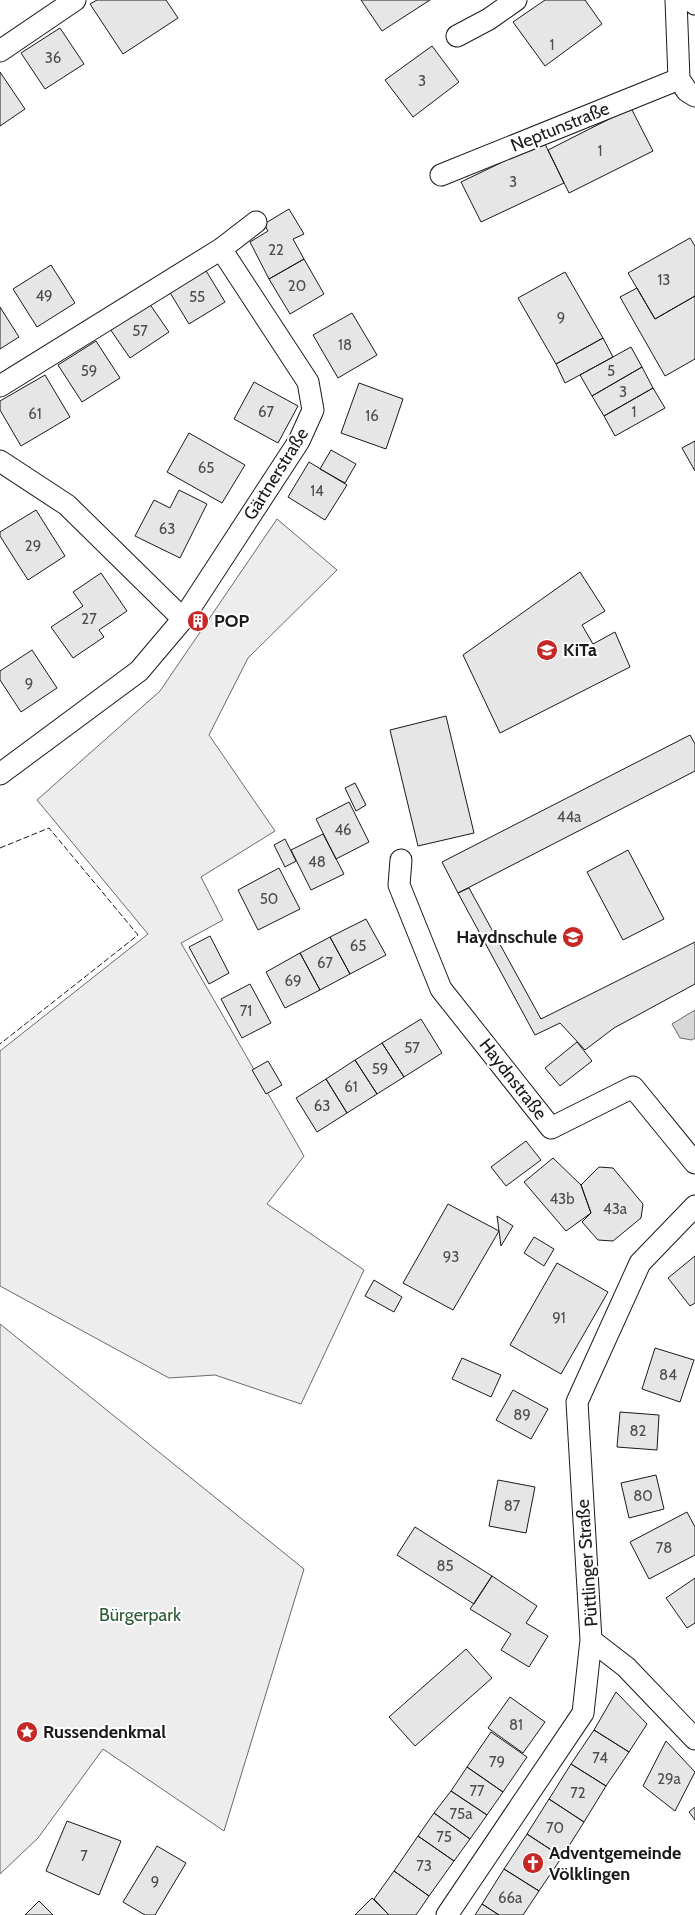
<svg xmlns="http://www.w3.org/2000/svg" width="695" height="1915" viewBox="0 0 695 1915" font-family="Cabin,sans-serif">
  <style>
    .built { fill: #ededed; stroke: #6a6a6a }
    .water { fill: #d7d7d7; stroke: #6a6a6a }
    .building { fill: #e6e6e6; stroke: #1a1a1a }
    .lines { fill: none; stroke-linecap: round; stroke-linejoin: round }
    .street-casing { stroke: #1a1a1a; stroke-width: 23 }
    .street { stroke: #fff; stroke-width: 21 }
    .fence { stroke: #1a1a1a; stroke-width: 1; stroke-dasharray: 6 2.5; stroke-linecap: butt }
    .labels { text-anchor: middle; stroke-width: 4; stroke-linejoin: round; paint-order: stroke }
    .number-label { font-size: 15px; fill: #4d4d4d }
    .street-label { font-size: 18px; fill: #1a1a1a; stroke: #fff }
    .poi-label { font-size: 18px; font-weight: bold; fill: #1a1a1a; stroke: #fff; text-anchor: start }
    .park-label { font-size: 18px; fill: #2b5a34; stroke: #fff }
  </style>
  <rect width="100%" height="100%" fill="#fff"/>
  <path class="built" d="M277 519 337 570 248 658 209 735 275 831 201 877 223 920 181 943 304 1156 267 1204 364 1270 301 1404 215 1375 169 1378 0 1286V1051L148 934 37 800 160 691Z
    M0 1324 304 1569 224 1831 103 1749 38 1838 0 1874Z"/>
  <path class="water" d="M695 1010V1038L692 1040 680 1038 672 1024Z"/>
  <path class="building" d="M97 0H166L178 18 123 54 90 4Z
    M361 0H430L382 31Z
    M545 0H585L602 24 545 66 513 22Z
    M60 28 84 64 45 89 21 53Z
    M432 46 459 82 413 117 385 80Z
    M0 72 25 109 0 126Z
    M631 108 653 151 569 193 548 150Z
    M544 142 564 183 481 222 461 182Z
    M289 209 304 234 293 239 304 259 269 279 250 242 268 231 264 224Z
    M690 238 695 246V296L655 319 628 273Z
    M304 259 324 294 290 314 269 279Z
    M51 265 75 303 37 327 13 289Z
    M205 269 225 302 189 324 169 291Z
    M565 272 603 338 556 364 518 298Z
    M637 288 655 319 695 296V359L665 376 620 297Z
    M149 303 169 332 130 358 110 329Z
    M0 307 19 337 0 349Z
    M352 313 377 355 338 378 313 335Z
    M603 338 613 357 565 383 556 364Z
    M96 341 120 378 82 402 58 365Z
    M631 347 642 367 592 396 580 375Z
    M642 367 653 388 604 416 592 396Z
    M45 375 70 417 21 446 0 410V401Z
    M254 382 298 406 278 443 234 419Z
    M359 383 403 399 386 449 341 433Z
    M653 388 665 408 615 436 604 416Z
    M189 433 245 465 222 503 167 472Z
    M695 441V471L682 448Z
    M331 450 356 464 345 483 320 469Z
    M309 462 347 485 325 520 288 497Z
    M179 490 207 504 180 558 135 536 154 500 170 508Z
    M36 510 65 556 28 580 0 536V532Z
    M580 572 605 611 582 625 593 644 615 632 630 667 500 733 463 655Z
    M101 573 127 611 99 630 104 637 73 658 51 627 83 606 73 592Z
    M198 614 204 619 198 628 191 623Z
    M32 650 57 688 21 712 0 680V671Z
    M446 716 474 833 418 846 390 730Z
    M690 735 695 744V771L458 893 442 862Z
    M355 783 366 805 356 811 345 788Z
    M349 802 369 842 336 859 316 819Z
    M323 834 344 874 311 890 291 850Z
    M285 839 296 861 285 867 274 845Z
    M628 850 664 919 623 940 587 872Z
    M279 868 300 909 258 930 238 890Z
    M469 888 541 1019 695 942V984L614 1028 585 1050 560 1023 535 1035 458 893Z
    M366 919 386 955 350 974 330 937Z
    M210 936 229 973 209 984 189 947Z
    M330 937 350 974 320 990 300 953Z
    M300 953 320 990 285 1008 266 972Z
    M250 984 271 1023 242 1038 221 999Z
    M421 1019 442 1053 404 1077 382 1043Z
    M577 1042 592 1061 560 1086 545 1068Z
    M382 1043 404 1077 377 1094 355 1060Z
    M355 1060 377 1094 347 1113 326 1079Z
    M268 1061 282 1085 266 1094 252 1070Z
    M326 1079 347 1113 317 1132 296 1098Z
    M526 1141 541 1160 506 1186 491 1167Z
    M553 1158 581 1185 591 1213 566 1231 524 1182Z
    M599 1167 613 1168 643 1204 641 1218 613 1241 598 1240 582 1222 591 1213 581 1185Z
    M448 1204 499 1231 453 1310 403 1283Z
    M497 1216 513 1226 501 1246Z
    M534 1237 554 1249 544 1266 524 1253Z
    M695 1256V1303L690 1306 668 1278Z
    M557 1263 608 1292 561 1374 510 1345Z
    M374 1280 402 1297 394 1312 365 1296Z
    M655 1348 694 1360 680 1402 642 1389Z
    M462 1358 501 1375 491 1397 452 1379Z
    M513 1390 548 1409 531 1439 496 1420Z
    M620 1412 659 1415 657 1450 617 1447Z
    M656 1475 664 1509 629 1518 621 1483Z
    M498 1480 535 1487 526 1533 489 1526Z
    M687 1512 695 1527V1555L649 1579 630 1542Z
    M415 1527 492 1576 474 1604 397 1555Z
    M492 1576 537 1606 526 1623 548 1636 529 1667 501 1650 511 1634 470 1609Z
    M695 1578V1623L687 1628 666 1598Z
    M466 1649 492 1678 415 1746 389 1717Z
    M616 1692 647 1724 629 1752 594 1730Z
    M510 1697 545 1722 523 1753 488 1728Z
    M594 1730 629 1752 606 1786 571 1764Z
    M491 1732 527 1757 503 1792 467 1767Z
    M666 1741 695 1772 675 1811 643 1786Z
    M571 1764 606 1786 584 1822 549 1799Z
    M467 1767 503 1792 487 1815 451 1791Z
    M451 1791 487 1815 470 1839 434 1813Z
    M549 1799 584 1822 562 1857 527 1834Z
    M695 1807V1820L689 1812Z
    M434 1813 470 1839 454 1861 418 1836Z
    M67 1821 121 1841 99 1895 46 1871Z
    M527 1834 562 1857 539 1891 504 1869Z
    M418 1836 454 1861 429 1896 394 1871Z
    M157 1846 186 1863 155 1915H145L123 1902Z
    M504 1869 539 1891 523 1915H499L482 1904Z
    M394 1871 429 1896 416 1915H389L374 1899Z
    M372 1898 389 1915H355Z
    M39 1901 53 1915H25Z
    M482 1904 499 1915H475Z"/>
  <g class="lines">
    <g class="street-casing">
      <path id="street" d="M676 0 679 79 687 91 695 96
        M691 0 695 4
        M457 36 489 19 516 0
        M0 51 75 0
        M441 175 679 79
        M0 386 221 249
        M0 461 67 505 183 619
        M0 774 139 671 183 619 299 441 313 410 308 382 221 249 256 222
        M401 860 399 885 441 989 551 1128 633 1087 695 1163
        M591 1640 626 1667 695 1739
        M447 1915 583 1713 591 1640 577 1402 640 1263 695 1206"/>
    </g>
    <use href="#street" class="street"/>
    <path class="fence" d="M0 848 49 828 138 935 0 1044"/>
  </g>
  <defs>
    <g id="building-disc" transform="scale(1.125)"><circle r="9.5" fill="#c62828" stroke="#fff"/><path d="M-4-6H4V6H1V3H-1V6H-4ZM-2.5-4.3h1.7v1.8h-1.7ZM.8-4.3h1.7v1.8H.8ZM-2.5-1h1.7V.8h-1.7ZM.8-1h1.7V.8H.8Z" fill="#fff"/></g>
    <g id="school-disc" transform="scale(1.125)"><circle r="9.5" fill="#c62828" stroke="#fff"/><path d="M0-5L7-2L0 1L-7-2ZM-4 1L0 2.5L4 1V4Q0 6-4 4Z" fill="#fff"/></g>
    <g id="sight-disc" transform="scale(1.125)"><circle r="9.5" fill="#c62828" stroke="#fff"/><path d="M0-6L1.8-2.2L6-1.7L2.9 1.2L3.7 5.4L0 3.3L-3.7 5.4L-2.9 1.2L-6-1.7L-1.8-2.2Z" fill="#fff"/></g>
    <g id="church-disc" transform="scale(1.125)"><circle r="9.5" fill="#c62828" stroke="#fff"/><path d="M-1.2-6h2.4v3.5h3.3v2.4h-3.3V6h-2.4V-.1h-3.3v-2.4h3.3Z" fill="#fff"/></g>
  </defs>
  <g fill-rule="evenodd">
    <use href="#building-disc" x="198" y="621"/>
    <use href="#school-disc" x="547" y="650"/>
    <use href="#school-disc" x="573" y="937"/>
    <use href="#sight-disc" x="27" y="1732"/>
    <use href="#church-disc" x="533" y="1863"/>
  </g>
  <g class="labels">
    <g class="number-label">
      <text x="552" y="50">1</text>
      <text x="53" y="63">36</text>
      <text x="422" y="86">3</text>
      <text x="600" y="156">1</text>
      <text x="513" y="187">3</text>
      <text x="276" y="255">22</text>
      <text x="664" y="285">13</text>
      <text x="297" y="291">20</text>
      <text x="44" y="301">49</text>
      <text x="197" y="302">55</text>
      <text x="561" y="323">9</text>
      <text x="140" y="336">57</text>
      <text x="345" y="350">18</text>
      <text x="89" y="376">59</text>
      <text x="611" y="376">5</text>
      <text x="623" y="397">3</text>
      <text x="266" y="417">67</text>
      <text x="634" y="417">1</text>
      <text x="35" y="419">61</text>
      <text x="372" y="421">16</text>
      <text x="206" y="473">65</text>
      <text x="317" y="496">14</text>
      <text x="167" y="534">63</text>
      <text x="33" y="551">29</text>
      <text x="89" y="624">27</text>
      <text x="29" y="689">9</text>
      <text x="569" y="822">44a</text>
      <text x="343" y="835">46</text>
      <text x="317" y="867">48</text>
      <text x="269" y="904">50</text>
      <text x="358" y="951">65</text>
      <text x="325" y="968">67</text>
      <text x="293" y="986">69</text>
      <text x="246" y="1016">71</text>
      <text x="412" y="1053">57</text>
      <text x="380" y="1074">59</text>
      <text x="351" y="1092">61</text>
      <text x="322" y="1111">63</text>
      <text x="562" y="1204">43b</text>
      <text x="615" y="1214">43a</text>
      <text x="451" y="1262">93</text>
      <text x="559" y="1323">91</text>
      <text x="668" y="1380">84</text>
      <text x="522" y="1420">89</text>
      <text x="638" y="1436">82</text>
      <text x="643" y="1501">80</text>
      <text x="512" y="1511">87</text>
      <text x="664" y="1553">78</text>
      <text x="445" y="1571">85</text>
      <text x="516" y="1730">81</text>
      <text x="600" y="1763">74</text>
      <text x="497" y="1767">79</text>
      <text x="669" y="1784">29a</text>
      <text x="477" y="1796">77</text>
      <text x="578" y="1798">72</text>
      <text x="461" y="1819">75a</text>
      <text x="555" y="1833">70</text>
      <text x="444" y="1842">75</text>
      <text x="84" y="1861">7</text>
      <text x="424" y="1871">73</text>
      <text x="155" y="1887">9</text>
      <text x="510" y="1903">66a</text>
    </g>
    <g class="street-label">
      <text transform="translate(560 127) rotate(-22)" y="6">Neptunstraße</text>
      <text transform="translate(276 474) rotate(-58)" y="6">Gärtnerstraße</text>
      <text transform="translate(513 1079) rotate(52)" y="6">Haydnstraße</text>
      <text transform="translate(587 1563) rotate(-94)" y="6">Püttlinger Straße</text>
    </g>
    <g class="poi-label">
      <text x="214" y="627">POP</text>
      <text x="563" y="656">KiTa</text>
      <text x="557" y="943" text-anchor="end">Haydnschule</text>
      <text x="43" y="1738">Russendenkmal</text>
      <text x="549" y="1859">Adventgemeinde<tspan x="549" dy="21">Völklingen</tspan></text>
    </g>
    <g class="park-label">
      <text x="140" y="1621">Bürgerpark</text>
    </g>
  </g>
</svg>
